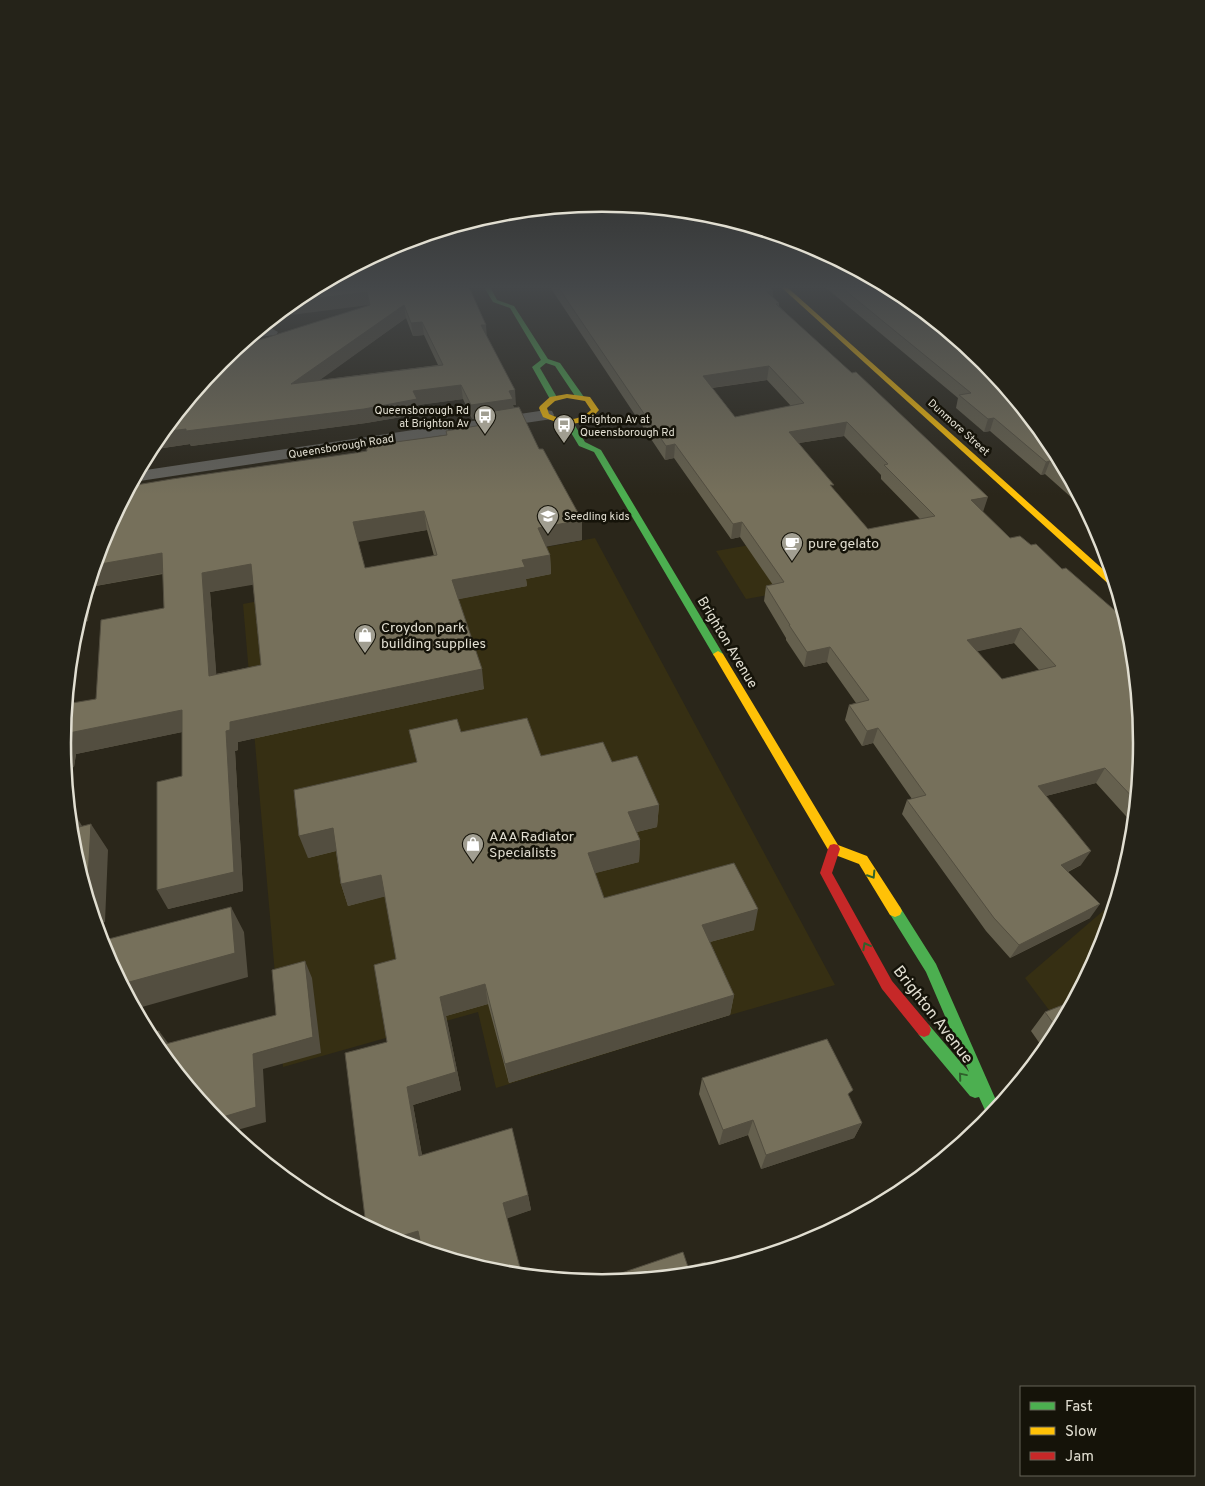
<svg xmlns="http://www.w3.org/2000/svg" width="1205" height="1486" viewBox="0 0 1205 1486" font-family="Overpass,sans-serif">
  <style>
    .built { fill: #362f13 }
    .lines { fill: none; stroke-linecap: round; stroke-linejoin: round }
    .street { fill: #62615b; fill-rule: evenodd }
    .fast { fill: #4caf50; fill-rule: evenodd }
    .slow { fill: #ffc107; fill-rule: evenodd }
    .jam { fill: #c62828; fill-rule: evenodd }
    .wall { fill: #65604e; fill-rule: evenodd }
    .shaded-wall { fill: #534e40 }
    .building { fill: #76705b; stroke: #534e40; fill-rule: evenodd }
    .oneway { stroke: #30612c }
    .labels { text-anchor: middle; stroke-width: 5; stroke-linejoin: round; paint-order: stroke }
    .far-poi-label { font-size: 11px; fill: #e1ded1; stroke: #151309; text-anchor: start }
    .far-street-label { font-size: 11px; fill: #e1ded1; stroke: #151309 }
    .poi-label { font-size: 14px; fill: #e1ded1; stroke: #151309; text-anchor: start }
    .street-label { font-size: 14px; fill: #e1ded1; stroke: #151309 }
    .near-street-label { font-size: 16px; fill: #e1ded1; stroke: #151309 }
    .rim { fill: none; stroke: #e1ded1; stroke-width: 2.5 }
  </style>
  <rect width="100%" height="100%" fill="#2a261a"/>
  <path class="built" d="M856 526 920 567 746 599 716 551Z
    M595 538 835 985 730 1015 496 1088 478 1012 283 1067 243 604Z
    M1117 899 1101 950 1061 1026 1025 978Z"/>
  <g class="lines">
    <path class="street" d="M271 328 278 332 276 335 249 338 260 329Z
      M546 410 552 411 554 415 552 419 133 482 139 471Z"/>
    <path class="fast" d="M484 287H490L497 300 514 306 548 359 560 363 584 397 583 399H577L555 366 546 363 540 368 558 399 551 401 532 367 541 360 510 308 493 302Z
      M565 419H571L585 442 601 450 723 654 722 656H714L594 452 579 446 564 421Z
      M895 905 900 907 936 964 999 1107 989 1119 979 1097 975 1098 970 1096 919 1035 917 1030 919 1025 924 1023 929 1025 969 1072 926 972 888 911 890 907Z"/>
    <path class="slow" d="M781 287H787L1115 580 1117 589 1113 588Z
      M567 394 590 397 599 410C584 428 563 426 543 417L539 408 540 406 550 397ZM567 398 585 401 591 410C578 422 564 421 549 414L547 408 555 401Z
      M718 651 723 654 838 845 867 856 900 907 902 911 900 915 895 917 890 915 859 864 830 853 713 654Z"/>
    <path class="jam" d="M834 844 838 845 840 849 832 873 892 981 929 1025 931 1030 929 1035 924 1037 919 1035 882 989 820 873 828 849 830 845Z"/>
  </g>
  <path class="wall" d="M469 287 487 337 516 405H513L514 408 582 520V540L546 546 550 555 551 574 526 579 527 586 458 599 484 689 238 742V750L235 751 243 891 168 909 182 776V732L76 754 74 767 68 768 66 783 62 743 164 608 163 574 90 587 88 621 77 623 104 536 355 453 446 435V431L478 426 477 418 472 419 463 399 418 405 419 414 366 423 191 446 190 444 150 450 154 443 369 305 303 294ZM406 318 413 336 424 335 438 365 319 380ZM427 530 434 556 365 568 358 541ZM253 584 261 665 216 674 210 592Z
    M550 287H769L773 291V297L779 303V306L983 512 1010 538 1031 545 1062 569 1127 621 1129 628 1127 631 1142 743 1134 825 1096 783 1046 796 1081 865 1068 872 1090 918 1010 958 986 931 902 814 907 800 912 799 873 743 862 746 845 720 849 705 856 703 827 662 804 667 786 640V638L764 601 766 586 773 585 740 537 731 539 674 458 665 460ZM767 380 791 406 735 417 712 388ZM844 436 881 475V479L920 519 868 529 833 489 799 443ZM1014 643 1039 670 1002 679 977 651Z
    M825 287H889L1052 443 1080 496 1072 498 1045 474 1041 475 990 431 984 432 956 408 958 398Z
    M461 732 541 756 612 762 659 805 657 827 637 832 640 840 639 862 595 873 604 898 754 930 710 942 734 995 730 1015 509 1083 488 1004 446 1016 461 1090 413 1105 422 1155 528 1195 531 1210 416 1248 396 1242 387 1042 396 959 385 896 348 906 341 884 336 851 308 858 417 762Z
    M1071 1007 1051 1043 1045 1051 1031 1031 1045 1012Z
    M702 1078 849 1097 862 1123 854 1138 761 1169 748 1135 719 1145 699 1094Z"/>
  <path class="shaded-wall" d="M773 291 772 303 767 292Z
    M367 292 369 305 275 317 295 301Z
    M404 305 406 318 295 398 291 384Z
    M422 322 424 335 413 336 411 323Z
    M481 325H486L487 338Z
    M769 366 767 380 702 389 703 376Z
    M461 385 463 399 418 405 419 414 366 423 191 446 190 444 150 450 154 443 162 432 413 391Z
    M515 390 516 405H513L514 413 476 414 477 418 472 419 471 405 509 391Z
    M994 418 990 431 984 432 988 419Z
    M847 422 844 436 786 445 789 432Z
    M675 444 674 458 665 460 666 446Z
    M1050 461 1045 474 1041 475 1046 462Z
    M1076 489 1080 496 1072 498Z
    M988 497 983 512 971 500Z
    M424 511 427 530 358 542 353 522Z
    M582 520V540L539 548 538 528Z
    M742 522 740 537 731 539 733 524Z
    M162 553 170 572 90 587 88 621 77 623 95 565Z
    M550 555 551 574 526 579 527 586 455 600 452 580 522 560Z
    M251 564 257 584 210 592 218 695 209 676 202 573Z
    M1128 625 1129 628 1123 639 1122 626Z
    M1021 628 1014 643 962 655 967 640Z
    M830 647 827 662 804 667 807 652Z
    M482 669 484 689 238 742V750L235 751 243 891 168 909 157 890 226 731 230 722Z
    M182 710 192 730 76 754 74 767 68 768 66 783 63 745 64 734Z
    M878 728 873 743 862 746 867 731Z
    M1105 768 1096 783 1030 800 1038 786Z
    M659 805 657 827 628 834V812Z
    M76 816 90 839 91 824 108 850 105 922 96 924 87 896 75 828Z
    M333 828 340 850 308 858 299 836Z
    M640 840 639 862 588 875V853Z
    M1091 851 1081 865 1052 879 1061 865Z
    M381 875 387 896 348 906 341 884Z
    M1100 904 1090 918 1010 958 1019 945Z
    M231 907 244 932 248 977 135 1009 122 984Z
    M758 909 754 930 699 945 702 925Z
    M305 961 312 978 321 1053 263 1069 266 1122 230 1132 220 1125 216 1119 253 1054 313 1037Z
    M485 984 488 1004 446 1016 461 1090 413 1105 425 1173 419 1156 407 1087 440 997Z
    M734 995 730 1015 509 1083 505 1064Z
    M159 1031 171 1047 158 1046Z
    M753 1120 748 1135 719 1145 723 1130Z
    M862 1123 854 1138 761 1169 766 1155Z
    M528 1195 531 1210 506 1219 503 1203Z
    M418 1231 425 1245 416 1248 396 1242 391 1239Z"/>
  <path class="building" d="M316 287H469L486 325H481L515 390 509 391 513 399 471 405 461 385 413 391 417 399 364 409 186 431V429L162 432 221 361 237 347 370 305 367 292 295 301 303 294ZM404 305 411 323 422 322 443 365 291 384Z
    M558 287H769L773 291 767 292 779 303 776 304 852 373 856 372 988 497 971 500 1010 538 1020 536 1031 545 1036 544 1062 569 1066 568 1127 621 1128 625 1122 626 1131 635 1132 638 1142 743 1137 802 1105 768 1038 786 1091 851 1061 865 1100 904 1019 945 994 918 907 800 926 795 878 728 867 731 849 705 869 700 830 647 807 652 789 625H790L766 586 784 582 742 522 733 524 675 444 666 446ZM769 366 804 403 735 417 703 376ZM847 422 888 464 884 465 935 516 868 529 830 485H834L789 432ZM1021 628 1056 666 1002 679 967 640Z
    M841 287H889L903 294 985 361 1052 443 1071 479 1050 461 1046 462 994 418 988 419 959 395 971 393Z
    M519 407 539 449H543L582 520 538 528 550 555 522 560 525 567 452 580 482 669 230 722V730L226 731 234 872 157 890V782L182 776V710L64 734 63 745 62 743 66 704 96 699 101 620 164 608 162 553 95 565 104 536 130 486 172 479 355 453 367 451 366 446 447 435 446 431 482 425 476 414ZM424 511 437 555 365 568 353 522ZM251 564 261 665 209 676 202 573Z
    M527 718 541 756 603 742 612 762 637 756 659 805 628 812 640 840 588 853 604 898 734 863 758 909 702 925 734 995 505 1064 485 984 440 997 456 1072 407 1087 419 1156 512 1128 528 1195 503 1203 522 1275 497 1273 422 1250 418 1231 391 1239 366 1226 345 1053 387 1042 374 965 396 959 381 875 341 884 333 828 299 836 294 790 417 762 409 730 457 719 461 732Z
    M76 816 75 828 91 824 87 896 73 848 70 817Z
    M231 907 235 953 122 984 104 949 101 941Z
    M305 961 313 1037 253 1054 256 1107 216 1119 153 1043 148 1033 159 1031 158 1046 276 1015 272 970Z
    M1068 1003 1071 1007 1058 1030 1045 1012Z
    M827 1039 853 1090 848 1094 862 1123 766 1155 753 1120 723 1130 702 1078Z
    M683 1252 688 1267 705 1262 708 1273 602 1283 601 1280Z"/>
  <defs><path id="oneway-chevron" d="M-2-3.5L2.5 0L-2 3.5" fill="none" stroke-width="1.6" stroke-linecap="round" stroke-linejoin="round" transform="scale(1.25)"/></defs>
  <g class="oneway">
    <use href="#oneway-chevron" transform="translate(872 875) rotate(58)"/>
    <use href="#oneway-chevron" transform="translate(866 946) rotate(-118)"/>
    <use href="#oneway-chevron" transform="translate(962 1076) rotate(-130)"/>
  </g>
  <linearGradient id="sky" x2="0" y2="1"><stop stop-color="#17150e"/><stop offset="0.58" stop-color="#444749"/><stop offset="1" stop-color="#444749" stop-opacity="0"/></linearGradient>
  <rect width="1205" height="495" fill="url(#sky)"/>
  <defs>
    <g id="bus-pin" transform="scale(1.125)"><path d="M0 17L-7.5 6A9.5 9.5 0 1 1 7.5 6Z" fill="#a19e91" stroke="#151309"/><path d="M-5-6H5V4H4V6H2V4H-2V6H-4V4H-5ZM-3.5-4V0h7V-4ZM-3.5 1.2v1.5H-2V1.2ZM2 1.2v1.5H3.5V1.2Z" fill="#fff"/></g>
    <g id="school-pin" transform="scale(1.125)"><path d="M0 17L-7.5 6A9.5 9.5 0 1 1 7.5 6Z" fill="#a19e91" stroke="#151309"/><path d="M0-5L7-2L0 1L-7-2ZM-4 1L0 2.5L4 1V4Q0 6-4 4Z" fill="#fff"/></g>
    <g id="cafe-pin" transform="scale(1.125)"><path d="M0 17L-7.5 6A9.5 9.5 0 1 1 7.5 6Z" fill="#a19e91" stroke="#151309"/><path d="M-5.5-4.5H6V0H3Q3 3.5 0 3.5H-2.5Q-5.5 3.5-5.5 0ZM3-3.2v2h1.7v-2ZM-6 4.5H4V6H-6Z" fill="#fff"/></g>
    <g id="shop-pin" transform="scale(1.125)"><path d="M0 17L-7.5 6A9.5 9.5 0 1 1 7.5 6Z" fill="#a19e91" stroke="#151309"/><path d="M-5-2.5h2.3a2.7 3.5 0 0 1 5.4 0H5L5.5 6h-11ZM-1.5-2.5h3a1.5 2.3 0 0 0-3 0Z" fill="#fff"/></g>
  </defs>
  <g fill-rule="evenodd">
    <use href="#bus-pin" x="485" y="416"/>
    <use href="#bus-pin" x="564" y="425"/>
    <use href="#school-pin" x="548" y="516"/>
    <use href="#cafe-pin" x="792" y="543"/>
    <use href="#shop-pin" x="365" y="635"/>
    <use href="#shop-pin" x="473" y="844"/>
  </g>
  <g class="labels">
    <g class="far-poi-label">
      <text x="469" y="414" text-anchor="end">Queensborough Rd<tspan x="469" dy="13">at Brighton Av</tspan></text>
      <text x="580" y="423">Brighton Av at<tspan x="580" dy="13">Queensborough Rd</tspan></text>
      <text x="564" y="520">Seedling kids</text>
    </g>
    <g class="far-street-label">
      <text transform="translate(959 427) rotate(42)" y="4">Dunmore Street</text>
      <text transform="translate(341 446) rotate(-9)" y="4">Queensborough Road</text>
    </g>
    <g class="poi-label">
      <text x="808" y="548">pure gelato</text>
      <text x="381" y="632">Croydon park<tspan x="381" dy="16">building supplies</tspan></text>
      <text x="489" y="841">AAA Radiator<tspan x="489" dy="16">Specialists</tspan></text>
    </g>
    <g class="street-label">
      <text transform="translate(728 642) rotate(59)" y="5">Brighton Avenue</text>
    </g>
    <g class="near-street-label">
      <text transform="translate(934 1014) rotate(52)" y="6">Brighton Avenue</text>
    </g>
  </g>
  <path d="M0 0H1205V1486H0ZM71 743a531 531 0 1 1 1062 0a531 531 0 1 1-1062 0Z" fill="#252319" fill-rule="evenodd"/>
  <path class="rim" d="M71 743a531 531 0 1 1 1062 0a531 531 0 1 1-1062 0Z"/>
  <rect x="1020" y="1386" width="175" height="90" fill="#151309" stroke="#676459"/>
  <rect x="1030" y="1402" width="25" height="8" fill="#4caf50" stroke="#676459"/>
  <text x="1065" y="1411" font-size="15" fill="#e1ded1">Fast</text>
  <rect x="1030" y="1427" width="25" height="8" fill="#ffc107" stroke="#676459"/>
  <text x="1065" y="1436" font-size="15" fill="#e1ded1">Slow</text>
  <rect x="1030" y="1452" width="25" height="8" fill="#c62828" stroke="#676459"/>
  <text x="1065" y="1461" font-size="15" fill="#e1ded1">Jam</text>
</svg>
